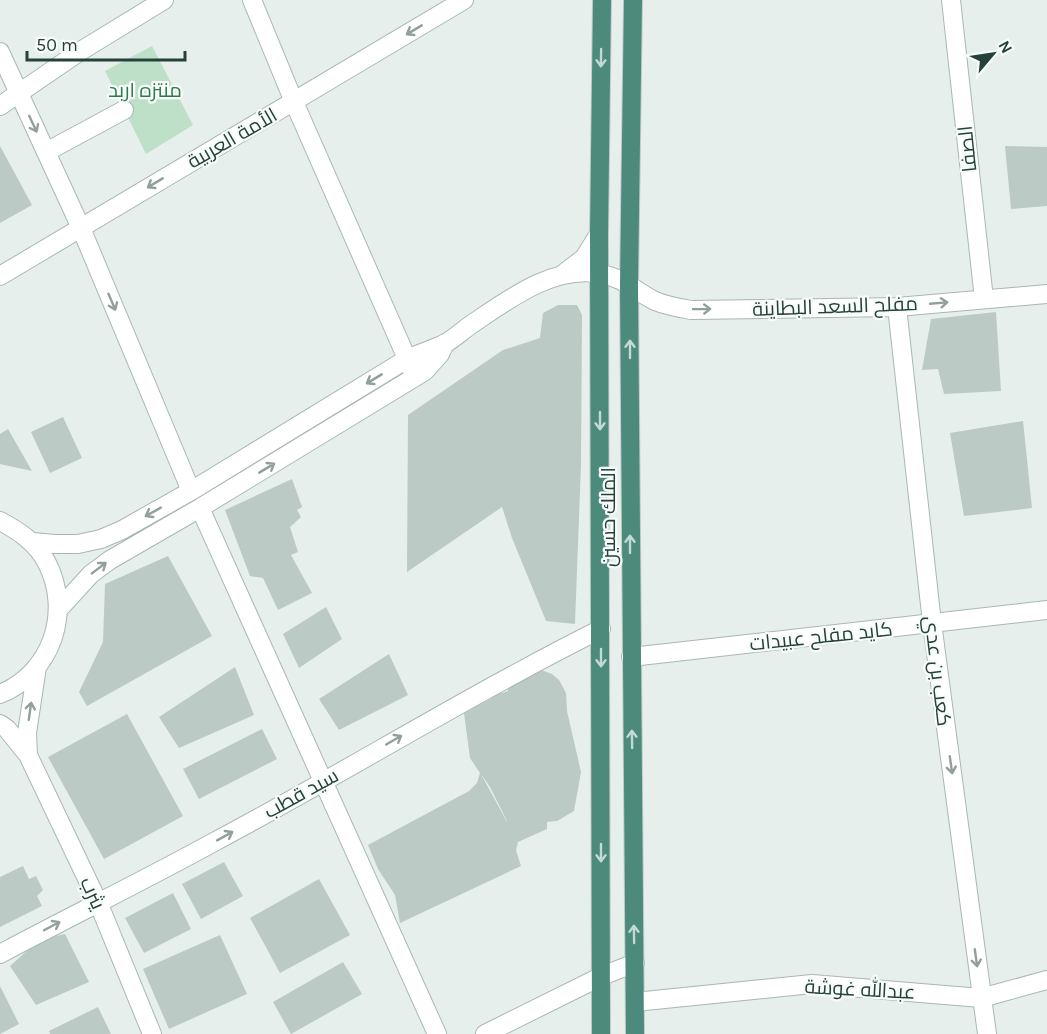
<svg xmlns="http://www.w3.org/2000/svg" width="1047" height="1034" viewBox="0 0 1047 1034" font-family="Karla,Cairo,sans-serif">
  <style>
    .green { fill: #bfe0c8 }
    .building { fill: #bbcac4; fill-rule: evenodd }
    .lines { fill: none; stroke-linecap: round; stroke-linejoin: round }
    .minor-casing { stroke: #a8b8b2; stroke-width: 20 }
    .trunk-casing { stroke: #c2cac8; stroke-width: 20 }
    .minor { stroke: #fff; stroke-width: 18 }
    .trunk { stroke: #4c8a7c; stroke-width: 18 }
    .oneway { stroke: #92a09c }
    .oneway2 { stroke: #c4d9d4 }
    .labels { text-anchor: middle; stroke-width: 4.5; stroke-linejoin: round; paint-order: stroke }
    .park-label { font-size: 20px; fill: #2d7a4b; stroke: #f7fbf9 }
    .street-label { font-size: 20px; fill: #24423a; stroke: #f7fbf9 }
  </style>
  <rect width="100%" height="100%" fill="#e6efeb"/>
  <path class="green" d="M152 46 193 125 146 154 105 71Z"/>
  <path class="building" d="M0 146 32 205 0 223Z
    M1005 146 1047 147V206L1011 209Z
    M558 305H577L582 315 581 464 575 624 546 621 512 538 502 507 407 572 408 415 503 350 540 338 543 313Z
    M996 312 1001 391 944 394 938 369 922 370 931 319Z
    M63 417 82 458 50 473 31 432Z
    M1023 421 1032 508 964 516 950 433Z
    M8 429 32 471 0 464V434Z
    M292 479 302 507 297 510 301 517 290 527 298 552 291 555 312 593 278 610 263 578 250 576 225 510Z
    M168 556 212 636 87 706 79 692 103 642 105 584Z
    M326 607 342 639 299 668 283 634Z
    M389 654 408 695 339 730 319 699Z
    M235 667 254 715 179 748 159 717Z
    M533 667 552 674 559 680 566 693 567 711 581 772 574 811 557 821 547 822V829L518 842 516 850 521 866 400 923 395 895 378 869 368 845 469 791 477 783 480 773 470 758 464 713 492 698 491 695 500 691 502 693 508 691 507 679ZM481 774 490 787 507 821V822Z
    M127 714 183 816 104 859 48 757Z
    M262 729 277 759 199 799 183 769Z
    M224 862 243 896 201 919 182 884Z
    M23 866 29 879 36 876 43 890 37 896 42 906 0 927V877Z
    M319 879 350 935 280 973 250 918Z
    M173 893 191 929 144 953 125 918Z
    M65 934 89 982 36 1005 10 966 39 940Z
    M220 935 247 994 169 1029 143 969Z
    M343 962 362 994 291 1034 273 1002Z
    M0 986 19 1024 0 1034Z
    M98 1007 111 1034H50L49 1031Z"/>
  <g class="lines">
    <g class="minor-casing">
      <path id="minor" d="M252 0 294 102 412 370
        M951 0 984 299
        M0 52 81 228 191 491
        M0 106 79 52 164 0
        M46 152 124 110
        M563 274 584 258 599 234
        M0 276 464 0
        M897 307 932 623 987 1034
        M200 508 437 1034
        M0 521C19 531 37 543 47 563 72 612 52 673 0 694
        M32 542 55 544H78L101 539 122 530 191 491 407 359C420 353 434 349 446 343 455 338 463 330 472 324 509 299 555 264 602 274 626 279 635 291 655 301 667 306 679 308 691 310L897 307 1047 294
        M59 609 91 574 110 560 200 508 425 371 440 354 445 343
        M631 657 1047 610
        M0 724 7 729 28 755 98 902 152 1034
        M28 755 27 733 37 667
        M0 954C71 916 143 881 214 842 344 773 469 695 601 629
        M635 1002 812 984 981 998 1047 980
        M485 1034 602 976 635 963"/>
    </g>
    <g class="trunk-casing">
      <path id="trunk" d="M633 0 629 284 635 1034
        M601 1034 599 234 602 0"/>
    </g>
    <use href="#minor" class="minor"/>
    <use href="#trunk" class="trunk"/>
  </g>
  <defs><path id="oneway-shaft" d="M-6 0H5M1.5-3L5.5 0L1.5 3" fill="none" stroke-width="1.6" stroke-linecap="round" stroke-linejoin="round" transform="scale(1.5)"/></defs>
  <g class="oneway">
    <use href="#oneway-shaft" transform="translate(414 30) rotate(149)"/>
    <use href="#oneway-shaft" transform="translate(33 124) rotate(65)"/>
    <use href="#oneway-shaft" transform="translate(155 183) rotate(149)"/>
    <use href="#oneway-shaft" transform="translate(112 302) rotate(67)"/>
    <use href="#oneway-shaft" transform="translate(939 303) rotate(-5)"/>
    <use href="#oneway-shaft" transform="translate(702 309) rotate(-1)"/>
    <use href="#oneway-shaft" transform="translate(374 379) rotate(149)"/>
    <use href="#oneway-shaft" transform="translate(267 468) rotate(-31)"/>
    <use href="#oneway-shaft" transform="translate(153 512) rotate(151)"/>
    <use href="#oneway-shaft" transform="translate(99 568) rotate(-37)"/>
    <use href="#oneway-shaft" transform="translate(30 711) rotate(-82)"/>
    <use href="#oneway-shaft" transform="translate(394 740) rotate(-30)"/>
    <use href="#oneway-shaft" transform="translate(951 765) rotate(82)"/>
    <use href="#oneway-shaft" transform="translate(225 836) rotate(-29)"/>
    <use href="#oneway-shaft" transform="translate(52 926) rotate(-28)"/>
    <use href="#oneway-shaft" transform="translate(976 958) rotate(82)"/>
  </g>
  <g class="oneway2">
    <use href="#oneway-shaft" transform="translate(601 58) rotate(91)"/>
    <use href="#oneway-shaft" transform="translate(630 349) rotate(-90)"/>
    <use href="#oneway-shaft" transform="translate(600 421) rotate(90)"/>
    <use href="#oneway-shaft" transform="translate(630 544) rotate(-90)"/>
    <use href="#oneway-shaft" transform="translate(601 658) rotate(90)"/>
    <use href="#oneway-shaft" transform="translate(632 739) rotate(-91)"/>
    <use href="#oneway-shaft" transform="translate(601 853) rotate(90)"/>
    <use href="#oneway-shaft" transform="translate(634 934) rotate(-91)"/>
  </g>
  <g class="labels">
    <g class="park-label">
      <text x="145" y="97">منتزه اربد</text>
    </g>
    <g class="street-label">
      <text transform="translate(232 138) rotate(-30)" y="7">الأمة العربية</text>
      <text transform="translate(967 149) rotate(-96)" y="7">الصفا</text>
      <text transform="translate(835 306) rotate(-2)" y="7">مفلح السعد البطاينة</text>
      <text transform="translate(608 517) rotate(-90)" y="7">الملك حسين</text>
      <text transform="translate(821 636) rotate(-6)" y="7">كايد مفلح عبيدات</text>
      <text transform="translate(938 671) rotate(83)" y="7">كعب بن عدي</text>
      <text transform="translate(301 793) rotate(-29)" y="7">سيد قطب</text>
      <text transform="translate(93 893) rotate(65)" y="7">يثرب</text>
      <text transform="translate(860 989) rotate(3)" y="7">عبدالله غوشة</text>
    </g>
  </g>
  <g transform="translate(993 54) rotate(61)" stroke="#f7fbf9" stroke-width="4.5" paint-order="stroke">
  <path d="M0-4.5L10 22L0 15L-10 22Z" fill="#24423a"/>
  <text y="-9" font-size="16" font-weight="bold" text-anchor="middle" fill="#24423a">N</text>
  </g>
  <path d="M27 51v9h158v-9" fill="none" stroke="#24423a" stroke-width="3"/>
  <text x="36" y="51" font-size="18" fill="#24423a" stroke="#f7fbf9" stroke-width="4.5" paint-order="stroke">50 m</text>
</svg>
